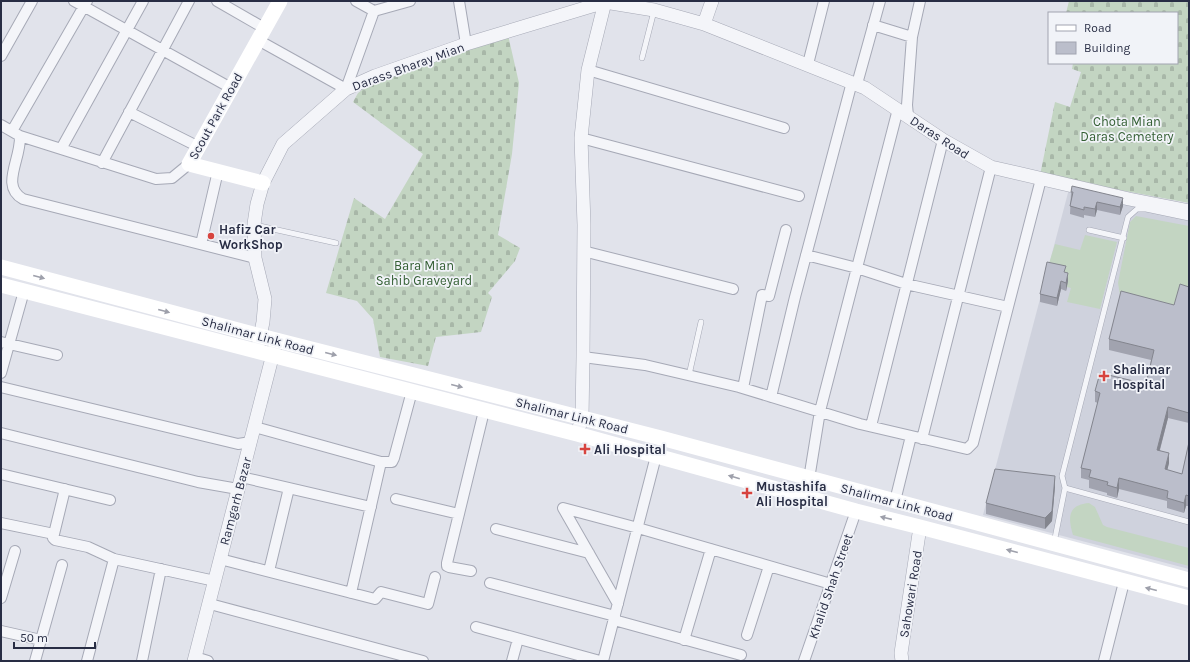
<svg xmlns="http://www.w3.org/2000/svg" width="1190" height="662" viewBox="0 0 1190 662" font-family="Karla,sans-serif">
  <style>
    .built { fill: #cfd2dd }
    .grass { fill: #c3d5c2 }
    .cemetery { fill: url(#cemetery-stones) }
    .lines { fill: none; stroke-linecap: round; stroke-linejoin: round }
    .service-casing { stroke: #a6a9b6; stroke-width: 6 }
    .minor-casing { stroke: #a6a9b6; stroke-width: 12 }
    .tertiary-casing { stroke: #a6a9b6; stroke-width: 14 }
    .service { stroke: #f4f5f9; stroke-width: 5 }
    .minor { stroke: #f4f5f9; stroke-width: 10 }
    .tertiary { stroke: #f4f5f9; stroke-width: 13 }
    .secondary { stroke: #fff; stroke-width: 15 }
    .wall { fill: #a1a3af }
    .shaded-wall { fill: #83858e }
    .building { fill: #bbbecb; stroke: #83858e }
    .oneway { fill: #9ea0ab }
    .poi-dot { fill: #d7443f; stroke: #f1f3f8; stroke-width: 1.5 }
    .labels { text-anchor: middle; stroke-width: 3.5; stroke-linejoin: round; paint-order: stroke }
    .street-label { font-size: 13px; fill: #282d44; stroke: #f1f3f8 }
    .park-label { font-size: 13px; fill: #356035; stroke: #f1f3f8 }
    .poi-label { font-size: 13px; font-weight: bold; fill: #282d44; stroke: #f1f3f8; text-anchor: start }
  </style>
  <defs>
    <pattern id="cemetery-stones" width="16" height="16" patternUnits="userSpaceOnUse"><rect width="16" height="16" fill="#c3d5c2"/><path d="M2 7V4a2 2 0 0 1 4 0v3zM10 15v-3a2 2 0 0 1 4 0v3z" fill="#a8b7a8"/></pattern>
  </defs>
  <rect width="100%" height="100%" fill="#e1e3eb"/>
  <path class="built" d="M1069 189 1189 213V569L983 515Z"/>
  <path class="grass" d="M1136 216 1189 226V297L1174 314 1121 301 1118 283 1130 222Z
    M1085 235 1117 242 1100 309 1067 302 1071 288 1067 287 1047 270 1055 244 1080 250Z
    M1089 503 1095 507 1103 525 1107 527 1189 548V566L1073 535C1068 518 1067 505 1089 503Z"/>
  <path class="cemetery" d="M1069 1H1189V203L1040 175 1055 102 1070 107 1081 72 1072 69 1073 63H1177V13H1066Z
    M508 35 519 83 512 154 498 235 520 248 515 261 488 293 492 297 481 332 436 337 428 366 380 357 373 319 357 301 326 293 354 198 385 219 423 154 353 102 358 93 371 83Z"/>
  <g class="lines">
    <g class="service-casing">
      <path id="service" d="M642 58 654 11
        M255 225 336 243
        M1089 230 1124 238
        M689 375 701 322
        M1065 488 1189 522
        M1054 543 1065 488 1062 476 1128 217 1137 209H1146L1189 218"/>
    </g>
    <g class="minor-casing">
      <path id="minor" d="M74 1 231 88
        M217 1 264 28
        M356 1 374 11
        M459 1 466 44
        M873 25 912 37
        M258 40 346 89 374 11 410 1
        M1 56 32 1
        M808 64 824 1
        M588 70 784 128
        M857 84 880 1
        M129 112 199 147
        M908 116 907 105 912 37 920 1
        M1 125 20 136C21 160 0 186 23 199L255 258
        M12 131 87 1
        M20 136 156 179 172 178 189 164
        M581 138 799 196
        M61 149 143 1
        M102 163 189 1
        M201 244 218 171
        M583 251 733 289
        M806 255 857 268 906 284 1008 307
        M1 342 57 355
        M583 357 645 365 739 387 860 424 967 449 973 443 1041 179
        M1 373 24 291
        M1 387 238 444 251 442
        M743 388 762 295 769 296 786 230
        M771 397 795 297 852 82
        M871 426 943 140
        M255 427 381 462 351 593
        M1 433 198 482 238 489
        M922 439 991 167
        M381 462H392L394 458 412 391
        M1 474 110 500
        M241 477 371 507
        M809 479 820 411 898 109
        M396 499 459 514
        M895 501 911 436
        M1 523 54 534 53 538 55 540 88 547 114 559 215 581
        M496 529 589 553
        M54 534 65 489
        M220 559 375 599 381 592 428 604 435 577
        M269 571 289 488
        M471 571 449 567 447 566V563L484 411
        M490 583 615 616
        M1 598 15 551
        M210 604 423 661
        M618 604 563 508 638 528 831 584
        M614 620 741 655
        M476 627 600 661
        M1 631 41 640
        M747 635 769 566
        M684 640 711 549
        M195 657 208 661
        M35 661 62 565
        M87 661 114 559
        M142 661 161 569
        M512 661 518 639
        M603 661 656 456
        M804 661 856 511
        M1104 661 1124 582"/>
    </g>
    <g class="tertiary-casing">
      <path id="tertiary" d="M704 24 865 88 943 140 991 167 1129 199 1189 211
        M257 351 263 322 265 299 255 258 254 224 257 204 263 183 283 144 346 89 375 76 466 44 605 2 654 10 704 24 712 1
        M577 434 582 418 583 357 584 225 581 138 588 70 605 2
        M194 661 275 346
        M902 661 901 653 920 527"/>
    </g>
    <use href="#service" class="service"/>
    <use href="#minor" class="minor"/>
    <use href="#tertiary" class="tertiary"/>
    <path class="secondary" d="M263 183 189 164 280 1
      M1 267 276 340 661 438 1189 580
      M1 285 577 434 856 511 920 527 1189 598"/>
  </g>
  <path class="wall" d="M1071 192 1123 206 1120 215 1097 210 1095 217 1084 215V218L1070 214Z
    M1066 273 1068 281 1066 291 1061 289 1057 306 1040 302V294Z
    M1189 287V423L1168 418 1160 450 1169 463 1167 470 1182 474 1189 442V506H1186L1184 513 1167 508V501L1119 489 1117 498 1107 495V493L1089 488V480L1081 478V468L1098 403 1095 402V391L1146 384 1151 360 1109 350V339L1174 305Z
    M1055 486 1052 521 1045 529 986 514V503Z"/>
  <path class="shaded-wall" d="M1123 198V206L1120 215V207Z
    M1097 202V210L1095 217V209Z
    M1068 273V281L1066 291V283Z
    M1061 281V289L1057 306V298Z
    M1168 407V418L1157 460V450Z
    M1169 453V463L1165 480V469Z
    M1055 476V486L1052 521 1045 529V518Z
    M1119 478V489L1117 498V488Z
    M1186 495V506L1184 513V503Z"/>
  <path class="building" d="M1072 186 1123 198 1120 207 1097 202 1095 209 1084 207V210L1070 206 1073 192H1071Z
    M1047 262 1066 266 1064 272 1068 273 1066 283 1061 281 1057 298 1040 294Z
    M1180 284 1189 287V413L1168 407 1157 450 1169 453 1165 469 1182 474 1189 442V496L1186 495 1184 503 1167 498 1168 491 1119 478 1117 488 1107 485 1108 482 1089 477 1091 470 1081 468 1100 393 1095 391 1100 373 1146 384 1154 350 1109 339 1121 291 1174 305Z
    M995 469 1055 476 1052 511 1045 518 986 503Z"/>
  <defs><path id="oneway-solid" d="M-6-.8H1V-3.2L6.5 0L1 3.2V.8H-6Z"/></defs>
  <g class="oneway">
    <use href="#oneway-solid" transform="translate(39 277) rotate(15)"/>
    <use href="#oneway-solid" transform="translate(164 311) rotate(15)"/>
    <use href="#oneway-solid" transform="translate(331 354) rotate(14)"/>
    <use href="#oneway-solid" transform="translate(457 386) rotate(14)"/>
    <use href="#oneway-solid" transform="translate(734 477) rotate(-164)"/>
    <use href="#oneway-solid" transform="translate(886 518) rotate(-167)"/>
    <use href="#oneway-solid" transform="translate(1012 551) rotate(-165)"/>
    <use href="#oneway-solid" transform="translate(1151 589) rotate(-166)"/>
  </g>
  <g class="poi-dot">
    <circle cx="211" cy="236" r="4"/>
    <path d="M1102 370h4v4h4v4h-4v4h-4v-4h-4v-4h4z"/>
    <path d="M583 443h4v4h4v4h-4v4h-4v-4h-4v-4h4z"/>
    <path d="M745 487h4v4h4v4h-4v4h-4v-4h-4v-4h4z"/>
  </g>
  <g class="labels">
    <g class="street-label">
      <text transform="translate(408 66) rotate(-20)" y="5">Darass Bharay Mian</text>
      <text transform="translate(215 116) rotate(-61)" y="5">Scout Park Road</text>
      <text transform="translate(940 137) rotate(33)" y="5">Daras Road</text>
      <text transform="translate(258 335) rotate(15)" y="5">Shalimar Link Road</text>
      <text transform="translate(572 415) rotate(14)" y="5">Shalimar Link Road</text>
      <text transform="translate(235 501) rotate(-75)" y="5">Ramgarh Bazar</text>
      <text transform="translate(897 502) rotate(15)" y="5">Shalimar Link Road</text>
      <text transform="translate(830 586) rotate(-71)" y="5">Khalid Shah Street</text>
      <text transform="translate(910 594) rotate(-81)" y="5">Sahowari Road</text>
    </g>
    <g class="park-label">
      <text x="1127" y="126">Chota Mian<tspan x="1127" dy="15">Daras Cemetery</tspan></text>
      <text x="424" y="270">Bara Mian<tspan x="424" dy="15">Sahib Graveyard</tspan></text>
    </g>
    <g class="poi-label">
      <text x="219" y="234">Hafiz Car<tspan x="219" dy="15">WorkShop</tspan></text>
      <text x="1113" y="374">Shalimar<tspan x="1113" dy="15">Hospital</tspan></text>
      <text x="594" y="454">Ali Hospital</text>
      <text x="756" y="491">Mustashifa<tspan x="756" dy="15">Ali Hospital</tspan></text>
    </g>
  </g>
  <rect width="1190" height="662" fill="none" stroke="#282d44" stroke-width="4"/>
  <rect x="1048" y="12" width="130" height="52" fill="#f1f3f8" stroke="#a1a4b0"/>
  <rect x="1056" y="25" width="20" height="6" fill="#ffffff" stroke="#a1a4b0"/>
  <text x="1084" y="32" font-size="12" fill="#282d44">Road</text>
  <rect x="1056" y="42" width="20" height="12" fill="#bbbecb" stroke="#a1a4b0"/>
  <text x="1084" y="52" font-size="12" fill="#282d44">Building</text>
  <path d="M14 642v6h81v-6" fill="none" stroke="#282d44" stroke-width="2"/>
  <text x="20" y="642" font-size="12" fill="#282d44" stroke="#f1f3f8" stroke-width="3" paint-order="stroke">50 m</text>
</svg>
